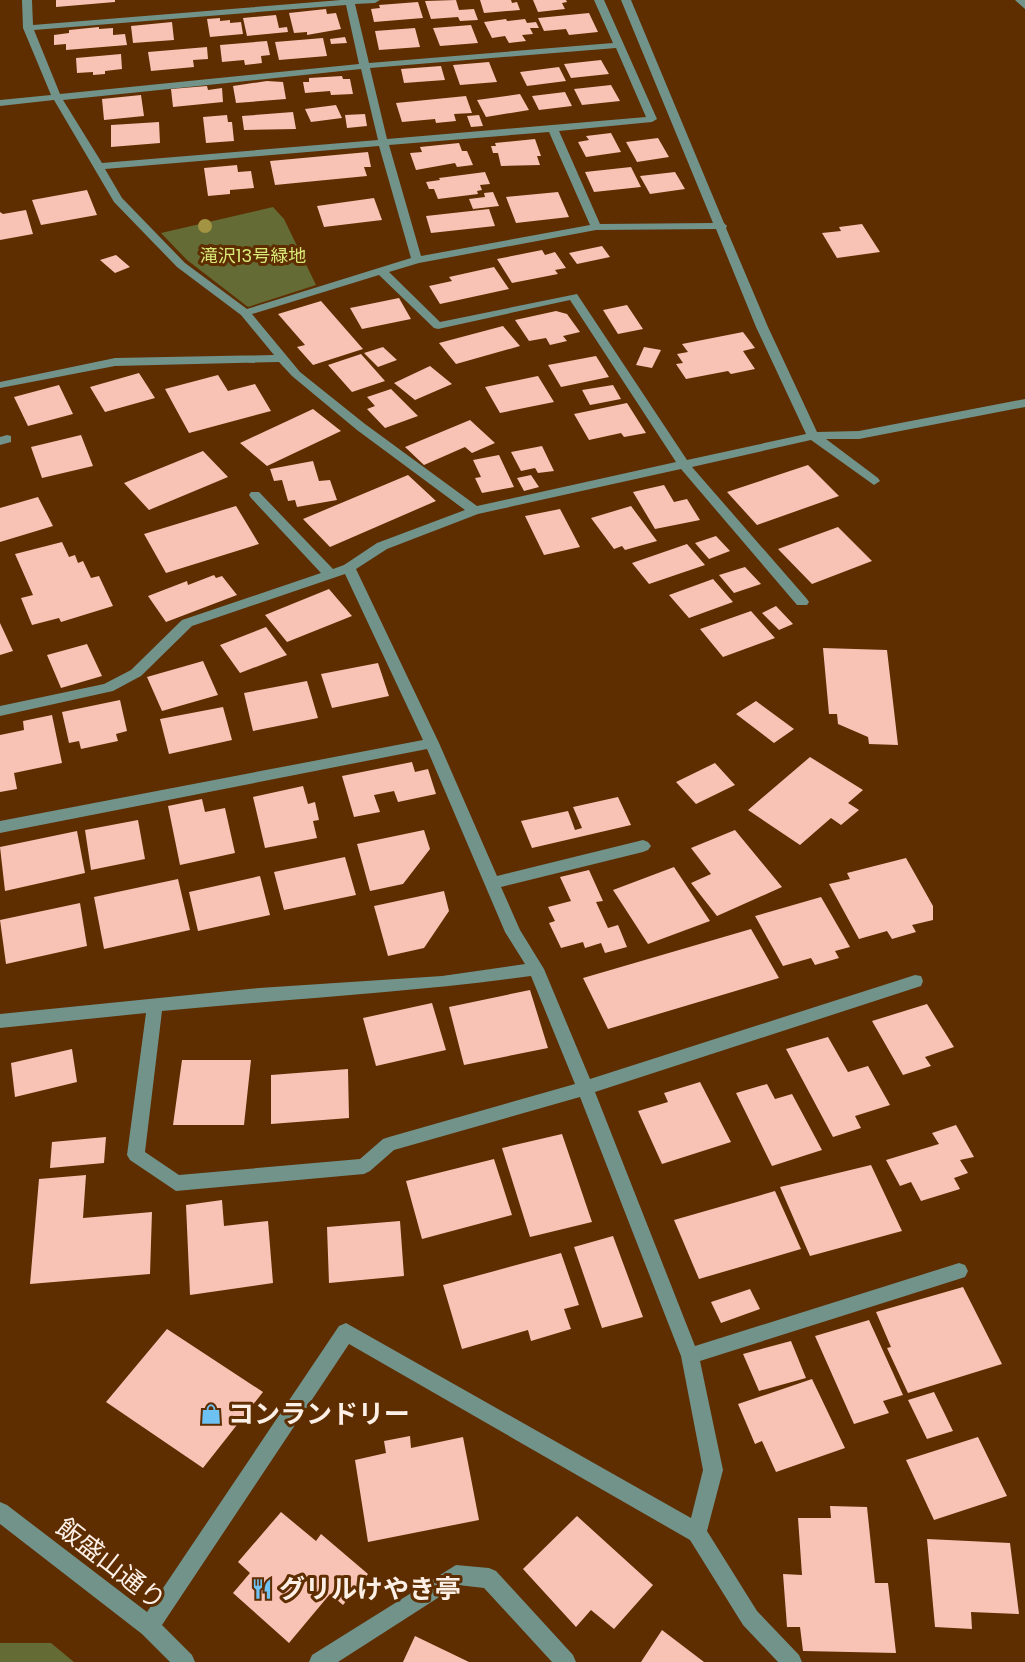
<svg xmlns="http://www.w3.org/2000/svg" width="1025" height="1662" viewBox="0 0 1025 1662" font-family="Poppins,'Noto Sans JP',sans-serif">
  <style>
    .green { fill: #646b34 }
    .building { fill: #f8c2b4 }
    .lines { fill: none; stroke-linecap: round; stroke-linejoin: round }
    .minor { fill: #71938a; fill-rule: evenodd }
    .tree { fill: #a29442 }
    .labels { text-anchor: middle; stroke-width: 6; stroke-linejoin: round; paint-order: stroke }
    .far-park-label { font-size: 18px; fill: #d9e978; stroke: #5e2d00 }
    .near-poi-label { font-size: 26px; font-weight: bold; fill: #fcefe6; stroke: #5e2d00; text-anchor: start }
    .near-street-label { font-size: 26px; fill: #fcefe6; stroke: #5e2d00 }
  </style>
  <rect width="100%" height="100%" fill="#5e2d00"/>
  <path class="green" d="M273 207 284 219 316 285 248 307 187 260 161 233Z
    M0 1643H51L74 1662H0Z"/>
  <path class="building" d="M56 0H115V2L56 7Z
    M456 0 459 10 474 9 478 20 460 21 458 17 431 19 425 1Z
    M480 0H511L512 3 517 2 520 10 484 13Z
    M533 0H566L567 2 562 3 565 9 538 12Z
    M418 2 423 18 374 22 371 9 380 8 379 5Z
    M326 9 327 14 336 13 341 29 307 35V32L294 33 289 13Z
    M589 13 598 32 569 35 566 29 544 31 538 18Z
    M276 15 279 28 287 27 288 32 247 36 243 18Z
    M220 18V21L230 20V23L241 22 243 34 210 37 207 19Z
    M506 19 507 21 525 19 527 23 536 22 539 28H530L533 34 522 35 526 41 509 43 505 36 492 38 484 22Z
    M172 22 174 40 133 43 131 26Z
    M471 25 478 43 440 46 433 28Z
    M99 27V29L113 28V35L125 34 127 45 66 50V44L54 45V35L69 33V30Z
    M415 28 420 47 379 50 375 31Z
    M345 37 347 43 331 44 330 39Z
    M323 38 327 56 279 60 275 42Z
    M267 41 270 55 261 56 262 63 245 65 244 60 222 62 220 45Z
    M207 47 208 59 193 60 194 67 151 71 148 52Z
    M121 54 122 69 105 71V74L93 75V72L77 73 76 58Z
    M601 60 609 74 571 78 564 64Z
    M489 62 497 82 460 85 453 65Z
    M441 66 445 80 404 83 401 69Z
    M559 67 566 81 527 86 520 72Z
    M342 76 343 79H350L353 94 331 95 330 91 305 93 303 82H309V78Z
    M267 81 283 82 286 99 236 103 233 86Z
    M611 85 620 101 582 105 574 89Z
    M207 86 208 90 222 88 223 102 173 107 171 89Z
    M565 92 572 106 539 110 532 96Z
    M520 94 529 110 486 117 477 100Z
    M141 95 144 116 104 120 102 99Z
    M466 96 472 113 454 114 456 121 436 123 435 119 402 122 396 103Z
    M336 105 342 118 311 122 305 109Z
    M293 112 296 129 244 130 242 116Z
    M365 114 367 126 347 128 345 115Z
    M227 115 228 122H232L234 141 206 143 203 117Z
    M479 115 483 126 471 127 467 116Z
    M159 122 160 143 111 147V125Z
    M611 133 621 152 586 157 578 142 589 140 586 136Z
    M658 138 669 157 637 162 626 142Z
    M535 139 541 156H537L540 165 501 166 498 153H493L491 146H496L495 143Z
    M459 143 462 151H467L473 165 457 167 455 163 416 170 410 153 422 152 420 147Z
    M368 152 371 167H364L367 176 275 185 270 161Z
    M237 165 238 172 251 171 254 188 230 190V194L208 196 204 168Z
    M631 167 641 187 594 192 585 172Z
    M485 172 490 184 480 185 482 190 477 191 478 194 438 199 434 189H429L426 182 440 180 439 178Z
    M675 172 685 189 650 194 640 176Z
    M87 190 97 215 41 225 32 200Z
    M493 192 499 206 473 209 469 199 485 197 484 193Z
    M558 192 569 217 516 223 506 197Z
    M374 198 382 220 324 227 317 206Z
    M489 209 495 226 431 233 426 216Z
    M26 210 33 234 0 240V212L3 214Z
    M862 224 880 252 837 258 822 233 841 231 839 227Z
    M602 246 610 257 577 264 569 253Z
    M542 250 545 255 555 252 566 268 555 270 558 274 512 283 497 259Z
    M116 255 130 267 115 273 100 260Z
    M494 267 509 289 440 304 429 286 452 281 449 277Z
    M399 298 411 319 362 329 350 308Z
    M321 301 363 349 313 365 297 347 305 345 278 314Z
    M627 305 643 329 618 334 603 310Z
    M556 311 567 314 580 332 563 336 567 341 550 345 546 338 529 341 515 320Z
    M503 326 520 346 456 364 439 343Z
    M743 332 755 348 743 351 755 369 731 374 728 371 686 379 676 364 683 363 677 354 688 352 682 344Z
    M383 347 397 360 378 367 364 353Z
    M644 347 661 350 652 368 636 365Z
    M361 354 385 381 352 392 328 365Z
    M596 356 609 377 561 387 548 365Z
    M430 366 452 384 415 400 394 383Z
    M139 373 155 398 105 412 90 387Z
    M218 375 228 391 255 384 271 411 189 433 165 389Z
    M538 376 554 402 500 413 485 387Z
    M59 385 73 414 28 426 14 397Z
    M613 385 621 399 590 405 582 390Z
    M391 389 418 416 385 428 367 409 375 406 367 397Z
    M627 403 646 433 624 437 621 433 589 440 574 414Z
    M313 409 341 431 267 466 240 443Z
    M470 420 495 443 472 453 465 447 424 465 405 447Z
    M81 435 93 466 42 478 31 447Z
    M542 446 554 471 538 473 535 468 521 471 511 452Z
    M203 451 228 477 149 510 124 483Z
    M499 455 514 487 482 493 475 478 481 477 473 460Z
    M313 461 319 481 330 480 337 500 297 507 295 500 288 501 282 480 274 481 270 469Z
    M808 465 839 496 757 525 727 492Z
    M408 475 436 501 330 547 303 519Z
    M531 475 539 487 524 491 517 478Z
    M664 485 674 502 687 499 700 520 655 529 633 492Z
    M38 497 53 526 0 542V508Z
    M236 506 259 544 166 573 144 534Z
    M631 506 657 541 625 550 622 546 614 549 591 518Z
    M560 509 580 547 544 555 525 516Z
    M838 527 872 561 812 584 778 549Z
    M716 536 730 551 709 559 695 543Z
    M62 542 69 557 75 555 78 563 83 561 91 578 99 576 113 606 61 622 59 618 32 625 21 598 33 595 15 554Z
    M687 544 705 565 649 584 632 563Z
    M745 567 761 584 734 593 719 575Z
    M214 575 216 578 222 576 237 595 166 622 148 596 187 581 188 585Z
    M713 579 733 602 689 618 669 595Z
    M329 589 352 616 287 642 265 615Z
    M776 606 793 624 779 630 762 613Z
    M751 611 775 638 723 657 700 629Z
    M0 623 13 651 0 655Z
    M266 627 287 655 240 673 220 645Z
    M87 644 102 676 61 688 47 655Z
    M823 648 887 650 898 745 869 744 868 737 838 724 837 714H829Z
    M203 661 218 695 162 711 147 677Z
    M378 663 389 696 332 708 321 674Z
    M307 681 318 718 253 731 244 693Z
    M120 700 127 731 116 734 118 741 81 749 79 741 69 743 62 712Z
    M756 701 794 729 774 743 736 714Z
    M223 707 232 740 169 754 160 719Z
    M52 715 62 763 14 773 17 789 0 792V735L24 730 23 721Z
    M810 757 863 790 848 803 859 810 841 825 831 818 800 845 748 810Z
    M412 762 415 772 428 769 436 794 398 802 394 791 374 795 380 812 354 817 342 776Z
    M715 763 735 785 696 804 676 782Z
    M303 786 308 804 315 802 319 820 313 821 317 838 265 848 253 797Z
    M618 797 631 825 532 848 521 821 568 811 575 830 582 828 573 807Z
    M202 799 205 812 225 808 235 853 180 865 168 806Z
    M138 820 145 859 91 870 85 830Z
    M424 830 430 849 403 884 370 891 357 844Z
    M735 830 782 887 717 916 691 883 711 874 691 848Z
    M77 831 85 873 5 891 0 847Z
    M345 857 356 895 284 910 274 872Z
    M906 858 933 906V920L912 925 916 932 892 939 887 931 859 939 829 884 850 879 847 873Z
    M674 867 710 921 648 944 613 890Z
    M589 870 603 901 596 902 608 928 618 925 627 947 605 953 601 943 585 948 583 942 561 948 549 923 555 921 548 907 571 901 560 877Z
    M260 876 270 915 198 931 189 892Z
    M178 879 190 930 104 949 94 897Z
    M444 891 449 911 424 948 388 956 374 906Z
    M821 897 850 947 835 951 839 958 815 965 811 958 783 966 755 916Z
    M80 903 87 946 6 964 0 920Z
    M751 929 779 978 608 1029 583 978Z
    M530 990 548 1048 464 1065 449 1007Z
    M432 1003 446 1050 376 1066 363 1018Z
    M927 1004 954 1047 925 1057 931 1066 903 1075 872 1021Z
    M828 1037 848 1072 868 1066 890 1105 855 1116 861 1128 833 1137 786 1049Z
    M72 1049 77 1082 15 1097 11 1063Z
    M182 1060H251L244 1125H173Z
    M348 1069 349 1118 271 1124V1075Z
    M700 1082 731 1142 662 1164 638 1111 668 1102 664 1093Z
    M767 1084 775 1099 792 1094 822 1150 772 1166 736 1093Z
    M956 1125 974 1157 960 1160 968 1173 954 1178 960 1189 921 1201 911 1182 900 1186 886 1160 939 1144 932 1133Z
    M562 1134 592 1222 530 1237 502 1148Z
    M106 1137 104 1163 50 1168 52 1142Z
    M494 1159 512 1215 422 1239 406 1181Z
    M871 1165 902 1231 810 1256 780 1187Z
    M86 1175 83 1218 152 1212 150 1274 30 1284 39 1179Z
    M775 1191 801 1249 699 1279 674 1220Z
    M222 1200 224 1226 268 1221 273 1283 190 1295 186 1205Z
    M400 1221 404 1276 329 1283 327 1227Z
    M613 1236 643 1317 602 1328 574 1247Z
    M561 1253 579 1305 564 1309 571 1329 531 1341 528 1330 462 1349 443 1285Z
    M963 1287 1002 1364 908 1393 887 1348 891 1347 876 1312Z
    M750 1289 760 1309 721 1323 711 1302Z
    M869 1320 903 1395 883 1401 889 1413 854 1424 815 1336Z
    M167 1329 263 1392 203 1468 106 1402Z
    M791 1341 806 1378 759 1391 743 1354Z
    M812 1379 845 1448 776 1472 762 1441 755 1444 738 1404Z
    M934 1392 953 1431 927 1439 908 1400Z
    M410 1436 411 1448 463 1437 479 1520 368 1542 355 1460 386 1453 384 1441Z
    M978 1437 1007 1496 934 1520 906 1460Z
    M830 1506 867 1507 875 1583H888L896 1653 803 1651 800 1627H787L783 1574 802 1575 798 1518H831Z
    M281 1512 316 1541 321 1534 368 1574 343 1605 330 1594 289 1643 233 1593 250 1573 238 1562Z
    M577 1516 653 1585 614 1629 591 1610 576 1627 523 1569Z
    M927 1539 1010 1543 1019 1614 971 1612 972 1629 935 1627Z
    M662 1630 704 1662H641Z
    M415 1636 469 1662H403Z"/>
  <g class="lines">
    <path class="minor" d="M22 0H32L33 25 341 0H380L375 3 355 4 369 63 613 43 594 0H604L657 119 652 122 559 131 600 224 713 223 621 0H631L724 223 727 226 726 228 768 327 817 432 859 431 1025 399V407L859 439H826L878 478 880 481 874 485 811 440 692 467 807 599 809 602 807 605H797L681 469 478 514 387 549 356 569 439 743 497 876 643 840 648 842 651 846 648 850 643 852 501 887 520 930 544 969 590 1079 915 975 921 976 923 981 921 986 595 1092 695 1346 959 1263 965 1265 968 1271 965 1277 959 1279 700 1361 723 1470 707 1531 757 1611 799 1655 802 1662H778L743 1625 690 1540 349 1344 162 1625 192 1655 195 1662H170L142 1634 0 1524V1502L7 1505 147 1612 339 1326 346 1323 691 1518 703 1470 681 1356 580 1097 394 1150 370 1171 364 1174 176 1191 130 1160 127 1155 146 1013 0 1028V1014L259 988 442 976 525 964 505 932 427 749 0 833V821L423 740 345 574 192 626 141 676 113 691 0 716V706L104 684 131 670 182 620 321 573 251 498 249 495 251 492H259L333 569 344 565 377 543 465 510 357 430 292 376 279 362 115 366 0 388V382L115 358 274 355 241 315 177 267 114 202 54 100 0 106V100L51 95 23 28ZM346 5 359 64 60 94 34 30ZM616 48 646 117 387 139 370 68ZM361 69 378 140 102 163 63 100ZM549 132 590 225 421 256 389 145ZM379 146 411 258 247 309 185 263 122 198 105 169ZM716 229 756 327 806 434 687 460 577 294 440 322 389 272 419 263 596 230ZM379 275 434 328 438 329 570 300 676 462 477 506 365 424 300 372 252 314ZM531 976 575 1084 389 1137 383 1139 360 1159 179 1175 145 1152 162 1011C285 999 409 993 531 976Z
      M1015 0H1025V9Z
      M7 435 11 436V442L0 445V437Z
      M456 1565 489 1568 496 1571 573 1655 576 1662H552L484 1588 458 1585 338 1662H309L312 1655Z"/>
  </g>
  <circle class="tree" cx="205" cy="226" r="7"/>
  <defs>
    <g id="shop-bare" transform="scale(1.62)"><path d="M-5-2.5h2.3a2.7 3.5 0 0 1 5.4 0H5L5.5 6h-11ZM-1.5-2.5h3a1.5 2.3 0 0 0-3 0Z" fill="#6ec2f3" stroke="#5e2d00" stroke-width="2.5" paint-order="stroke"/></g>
    <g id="restaurant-bare" transform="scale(1.62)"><path d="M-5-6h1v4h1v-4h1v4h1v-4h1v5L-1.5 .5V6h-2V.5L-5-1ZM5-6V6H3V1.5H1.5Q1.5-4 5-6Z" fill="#6ec2f3" stroke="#5e2d00" stroke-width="2.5" paint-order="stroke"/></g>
  </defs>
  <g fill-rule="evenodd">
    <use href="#shop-bare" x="211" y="1414"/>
    <use href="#restaurant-bare" x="262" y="1589"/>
  </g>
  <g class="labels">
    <g class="far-park-label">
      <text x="253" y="262">滝沢13号緑地</text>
    </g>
    <g class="near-poi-label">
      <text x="228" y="1423">コンランドリー</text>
      <text x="279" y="1598">グリルけやき亭</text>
    </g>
    <g class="near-street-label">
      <text transform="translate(111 1564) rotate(38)" y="9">飯盛山通り</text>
    </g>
  </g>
</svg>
